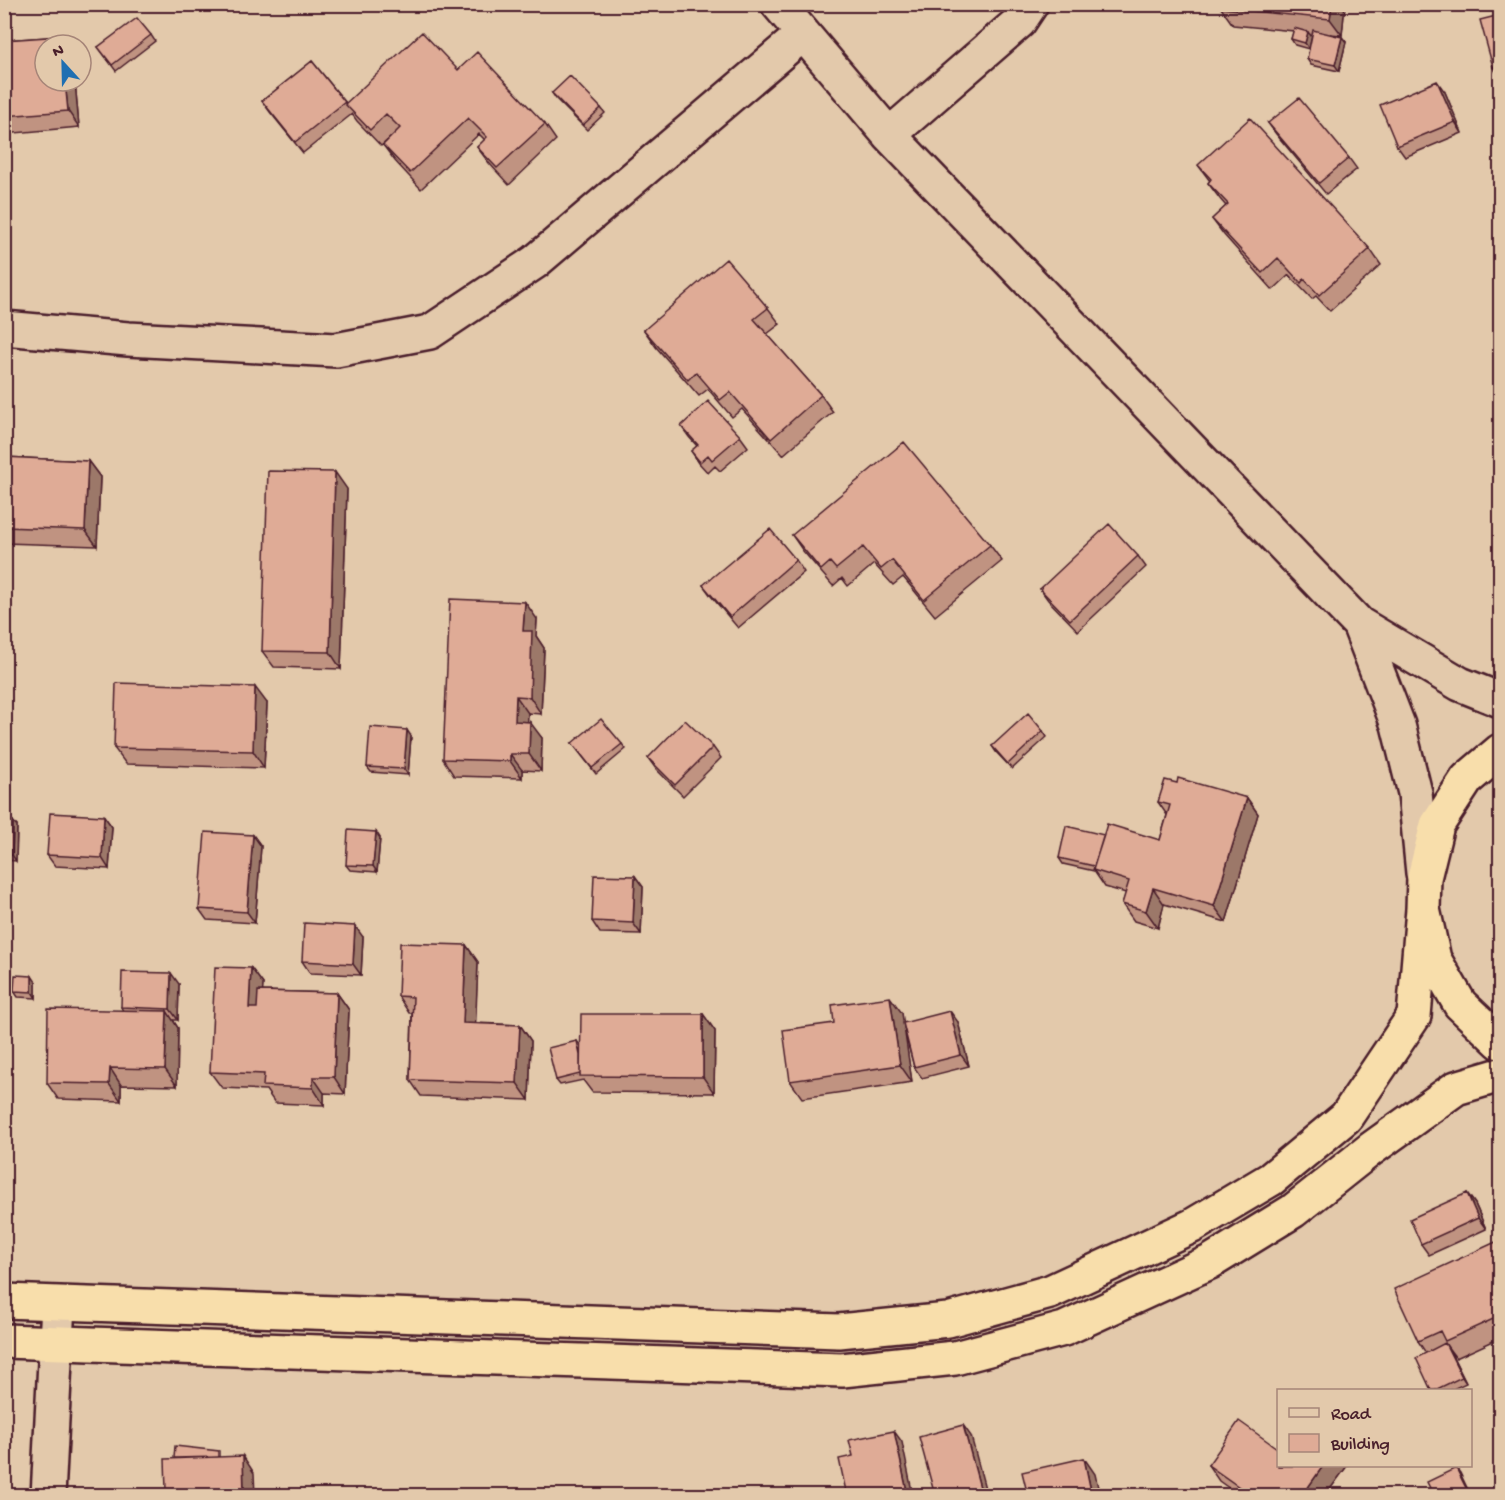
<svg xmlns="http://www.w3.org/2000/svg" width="1505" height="1500" viewBox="0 0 1505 1500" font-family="'Gochi Hand',sans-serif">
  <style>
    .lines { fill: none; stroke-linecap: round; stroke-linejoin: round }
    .minor-casing { stroke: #4a1f2b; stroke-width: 38 }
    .highway-casing { stroke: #4a1f2b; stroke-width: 38 }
    .minor { stroke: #e3c9ab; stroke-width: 33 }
    .highway { stroke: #f8deab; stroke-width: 33 }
    .wall { fill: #c09381; stroke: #4a1f2b; stroke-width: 1.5 }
    .shaded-wall { fill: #9c7869; stroke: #4a1f2b; stroke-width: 1.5 }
    .building { fill: #dfab96; stroke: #4a1f2b; stroke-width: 1.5 }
  </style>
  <rect width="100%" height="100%" fill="#e3c9ab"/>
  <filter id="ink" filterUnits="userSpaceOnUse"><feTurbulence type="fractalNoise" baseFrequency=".0167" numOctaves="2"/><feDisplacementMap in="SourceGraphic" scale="12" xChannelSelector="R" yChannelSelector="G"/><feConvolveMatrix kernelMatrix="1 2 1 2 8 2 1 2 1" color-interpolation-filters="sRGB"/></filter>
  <g filter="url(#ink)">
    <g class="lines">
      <g class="minor-casing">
        <path id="minor" d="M778 4 889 135 1359 624 1460 684 1500 700
          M889 135 1019 22 1031 4
          M4 328 128 339 336 350 430 332 535 262 802 35
          M1359 624 1398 725 1415 793 1423 873
          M48 1496 58 1304"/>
      </g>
      <g class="highway-casing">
        <path id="highway" d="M1500 751 1467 779 1437 825 1424 878 1423 909 1434 959 1460 1004 1500 1042
          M4 1301 839 1331 948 1320 1050 1292 1192 1226 1271 1179 1346 1117 1414 1016 1423 909
          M4 1341 842 1370 955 1358 1064 1329 1210 1262 1293 1211 1371 1149 1456 1088 1500 1075"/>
      </g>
      <use href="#minor" class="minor"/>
      <use href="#highway" class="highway"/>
    </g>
    <path class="wall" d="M1222 4H1345L1342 35 1330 34 1342 37 1346 42 1339 71 1311 65 1307 59 1309 49 1295 45 1291 39 1294 31 1233 25 1221 8Z
      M1500 15V78L1493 67Z
      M151 35 155 41 116 71 98 47Z
      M62 36 68 45H45V81H75L79 127 4 134V40Z
      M312 61 346 103 458 70 545 124 556 140 509 185 489 163 477 147 485 140 479 134 421 189 395 161 383 145 398 131 381 146 357 121 352 114 303 153 270 112 262 101Z
      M1445 92 1462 133 1405 157 1397 146Z
      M552 93 601 108 605 113 587 130 556 99Z
      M1268 123 1349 158 1357 169 1326 194 1276 134Z
      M1198 165 1370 249 1381 265 1330 311 1316 296 1312 299 1289 275 1273 290 1224 235 1212 219 1226 206 1220 199 1208 183 1210 181Z
      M768 308 780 324 767 334 821 395 833 412 783 455 742 409 732 417 708 389 699 396 656 347 644 330Z
      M681 426 740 436 748 447 720 471 715 466 708 473 699 463 691 451 697 446 689 437Z
      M4 457 88 461 100 477 97 546 4 543Z
      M347 489 341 669 274 667 262 651Z
      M792 535 990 545 1002 561 935 616 903 577 893 585 874 564 848 586 842 578 833 586 803 551Z
      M1138 556 1146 567 1078 631 1048 600 1040 589Z
      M796 560 804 572 738 628 711 596 703 585Z
      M537 619 536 636 544 648 541 714 528 713 527 721 542 738 541 771 522 770V778L454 776 443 759Z
      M267 703 264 768 126 764 114 748Z
      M1043 731 1047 737 1012 769 996 752 992 746Z
      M411 736 408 775 371 772 367 767Z
      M572 743 622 744 626 749 596 774Z
      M713 747 721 758 683 796 656 769 648 758Z
      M1177 783 1247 798 1258 814 1226 922 1164 904 1158 928 1134 921 1122 904 1126 893 1105 887 1094 871 1063 864 1059 858 1104 835 1160 840 1167 815 1158 802Z
      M104 816 112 827 109 869 55 866 47 855Z
      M4 820 17 826 16 861 4 860Z
      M376 832 380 838 377 872 350 870 346 865Z
      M253 835 261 846 255 923 207 920 199 909Z
      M635 876 643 887 641 934 600 933 592 921Z
      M363 937 361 975 310 973 302 961Z
      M466 945 478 962 475 1023 520 1025 531 1041 529 1100 421 1096 410 1080 412 1013H409L398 996Z
      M251 968 263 984 262 991 337 993 349 1010 345 1094 324 1093V1105L275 1103 266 1090 222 1088 210 1072Z
      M36 982V998L18 997 14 991Z
      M179 984 178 1020H173L178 1028 177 1086 121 1085V1101L58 1099 47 1083 123 1011 121 1007Z
      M902 1013 903 1023 958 1022 969 1066 922 1078 914 1067 904 1030 912 1082 802 1098 790 1081Z
      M703 1014 715 1031 714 1093 592 1092 583 1080 560 1085 556 1080 577 1041 581 1046Z
      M1467 1193 1475 1204 1486 1229 1429 1255 1421 1244Z
      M1500 1240V1338L1456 1358 1449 1349 1466 1383 1451 1390H1431L1426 1353 1418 1341Z
      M1277 1448 1278 1466H1347L1325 1496H1240L1219 1481 1208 1465Z"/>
    <path class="shaded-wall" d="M1332 4H1345L1342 35 1330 19Z
      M1308 32 1312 37 1309 49 1305 43Z
      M62 36 68 45H62Z
      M1342 37 1346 42 1339 71 1335 65Z
      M65 81H75L79 127 68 111Z
      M1437 81 1445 92 1462 133 1455 122Z
      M88 461 100 477 97 546 85 530Z
      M335 472 347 489 341 669 330 652Z
      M525 602 537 619 536 636 544 648 541 714 530 697 523 631Z
      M255 687 267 703 264 768 253 751Z
      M516 696 528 713 527 737 515 721Z
      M530 722 542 738 541 771 529 754Z
      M407 730 411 736 408 775 404 769Z
      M510 754 522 770V778L510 761Z
      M1247 798 1258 814 1226 922 1214 906Z
      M104 816 112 827 109 869 102 858Z
      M13 821 17 826 16 861 12 855Z
      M376 832 380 838 377 872 373 866Z
      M253 835 261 846 255 923 247 912Z
      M635 876 643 887 641 934 633 923Z
      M1153 888 1164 904 1158 928 1146 911Z
      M355 926 363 937 361 975 353 964Z
      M466 945 478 962 475 1039 463 1023Z
      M251 968 263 984 261 1025 249 1008Z
      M171 973 179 984 178 1020 170 1009Z
      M32 976 36 982V998L32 992Z
      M337 993 349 1010 345 1094 334 1077Z
      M890 997 902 1013 912 1082 900 1065Z
      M167 1011 178 1028 177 1086 165 1069Z
      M950 1011 958 1022 969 1066 961 1055Z
      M703 1014 715 1031 714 1093 703 1077Z
      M520 1025 531 1041 529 1100 517 1083Z
      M110 1068 121 1085V1101L109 1084Z
      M313 1077 324 1093V1105L313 1088Z
      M1467 1193 1475 1204 1486 1229 1478 1218Z
      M1445 1343 1449 1349 1466 1383 1462 1377Z
      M963 1425 971 1436 987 1496 982 1495Z
      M894 1431 902 1442 913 1496H908Z
      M243 1456 254 1473 255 1496H244Z
      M1084 1458 1095 1474 1100 1496H1092Z
      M1323 1466H1347L1325 1496H1302Z
      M1456 1468 1460 1473 1471 1496H1470Z"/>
    <path class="building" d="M1222 4H1332L1330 19 1221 8Z
      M1500 15V65L1493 67 1480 20Z
      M137 18 151 35 112 65 98 47Z
      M1294 28 1308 32 1305 43 1291 39Z
      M1313 30 1342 37 1335 65 1307 59Z
      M422 32 458 70 477 52 545 124 497 168 477 147 487 137 468 118 410 173 383 145 400 128 386 114 370 130 345 104Z
      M62 36V45H45V81H65L68 111 4 116V40Z
      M312 61 345 102 295 142 262 101Z
      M570 76 601 108 583 125 552 93Z
      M1437 81 1455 122 1397 146 1380 105Z
      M1299 98 1349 158 1319 183 1268 123Z
      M1250 118 1370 249 1319 295 1304 279 1301 283 1278 258 1262 273 1212 219 1228 204 1208 183 1211 179 1198 165Z
      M726 259 768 308 754 319 821 395 771 439 730 392 720 400 696 372 688 380 644 330Z
      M708 401 740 436 712 460 708 455 700 462 691 451 698 445 681 426Z
      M904 442 990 545 924 600 892 560 881 569 863 547 836 569 830 562 821 570 792 535Z
      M4 457 88 461 85 530 4 527Z
      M268 471 335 472 330 652 262 651Z
      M1109 524 1138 556 1070 620 1040 589Z
      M770 529 796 560 730 617 703 585Z
      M450 599 525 602 523 631H532L530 697 516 696 515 721 530 722 529 754H510V761L443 759Z
      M116 683 255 687 253 751 114 748Z
      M1028 713 1043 731 1008 764 992 746Z
      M601 719 622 744 592 768 572 743Z
      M685 720 713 747 675 785 648 758Z
      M370 727 407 730 404 769 367 767Z
      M1178 778 1247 798 1214 906 1153 888 1146 911 1122 904 1129 881 1093 870 1107 824 1160 840 1170 805 1158 802 1165 780 1177 783Z
      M50 813 104 816 102 858 47 855Z
      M4 820 13 821 12 855H4Z
      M1066 826 1104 835 1094 866 1059 858Z
      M348 830 376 832 373 866 346 865Z
      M205 832 253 835 247 912 199 909Z
      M594 875 635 876 633 923 592 921Z
      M304 923 355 926 353 964 302 961Z
      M400 943 466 945 463 1023 520 1025 517 1083 410 1080 413 997 398 996Z
      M215 967 251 968 249 1008H257L258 991 337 993 334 1077H313V1088L263 1086 264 1074 210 1072Z
      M122 972 171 973 170 1009 121 1007Z
      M15 975 32 976V992L14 991Z
      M890 997 900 1065 790 1081 783 1030 834 1023 832 1005Z
      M48 1009 167 1011 165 1069 110 1068 109 1084 47 1083Z
      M950 1011 961 1055 914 1067 903 1023Z
      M581 1014H703V1077L580 1076Z
      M577 1041 580 1055V1074L556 1080 548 1048Z
      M1467 1193 1478 1218 1421 1244 1410 1219Z
      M1500 1240V1316L1445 1341 1440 1331 1418 1341 1394 1289Z
      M1445 1343 1462 1377 1435 1390H1431L1416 1358Z
      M1239 1421 1277 1448 1278 1446V1466H1323L1302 1496H1252L1208 1465Z
      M963 1425 982 1495 935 1496 919 1437Z
      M894 1431 908 1496H847L839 1459 853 1456 849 1440Z
      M175 1446 219 1451V1457L174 1458Z
      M243 1456 244 1496H134V1490H166L165 1459Z
      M1084 1458 1092 1496H1012L1027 1492 1022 1472Z
      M1456 1468 1470 1496H1434L1427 1482Z
      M778 1492V1496H734V1493Z"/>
  </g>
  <rect width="1505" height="1500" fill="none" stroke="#e3c9ab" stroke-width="24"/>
  <rect x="12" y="12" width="1481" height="1476" fill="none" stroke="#4a1f2b" stroke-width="2" filter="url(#ink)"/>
  <rect x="1277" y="1389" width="195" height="78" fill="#e3c9ab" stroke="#a68578" stroke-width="1.5"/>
  <rect x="1289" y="1408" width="30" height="9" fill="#e3c9ab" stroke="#a68578" stroke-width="1.5"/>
  <text x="1331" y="1419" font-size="18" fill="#4a1f2b">Road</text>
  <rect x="1289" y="1434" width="30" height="18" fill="#dfab96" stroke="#a68578" stroke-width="1.5"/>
  <text x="1331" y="1449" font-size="18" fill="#4a1f2b">Building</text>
  <g transform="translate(63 63) rotate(338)"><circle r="28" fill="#e3c9ab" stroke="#a68578" stroke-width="1.5"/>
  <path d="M0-4.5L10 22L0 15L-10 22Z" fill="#1f6fb2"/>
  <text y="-9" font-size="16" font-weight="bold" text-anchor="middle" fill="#4a1f2b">N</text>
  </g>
</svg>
